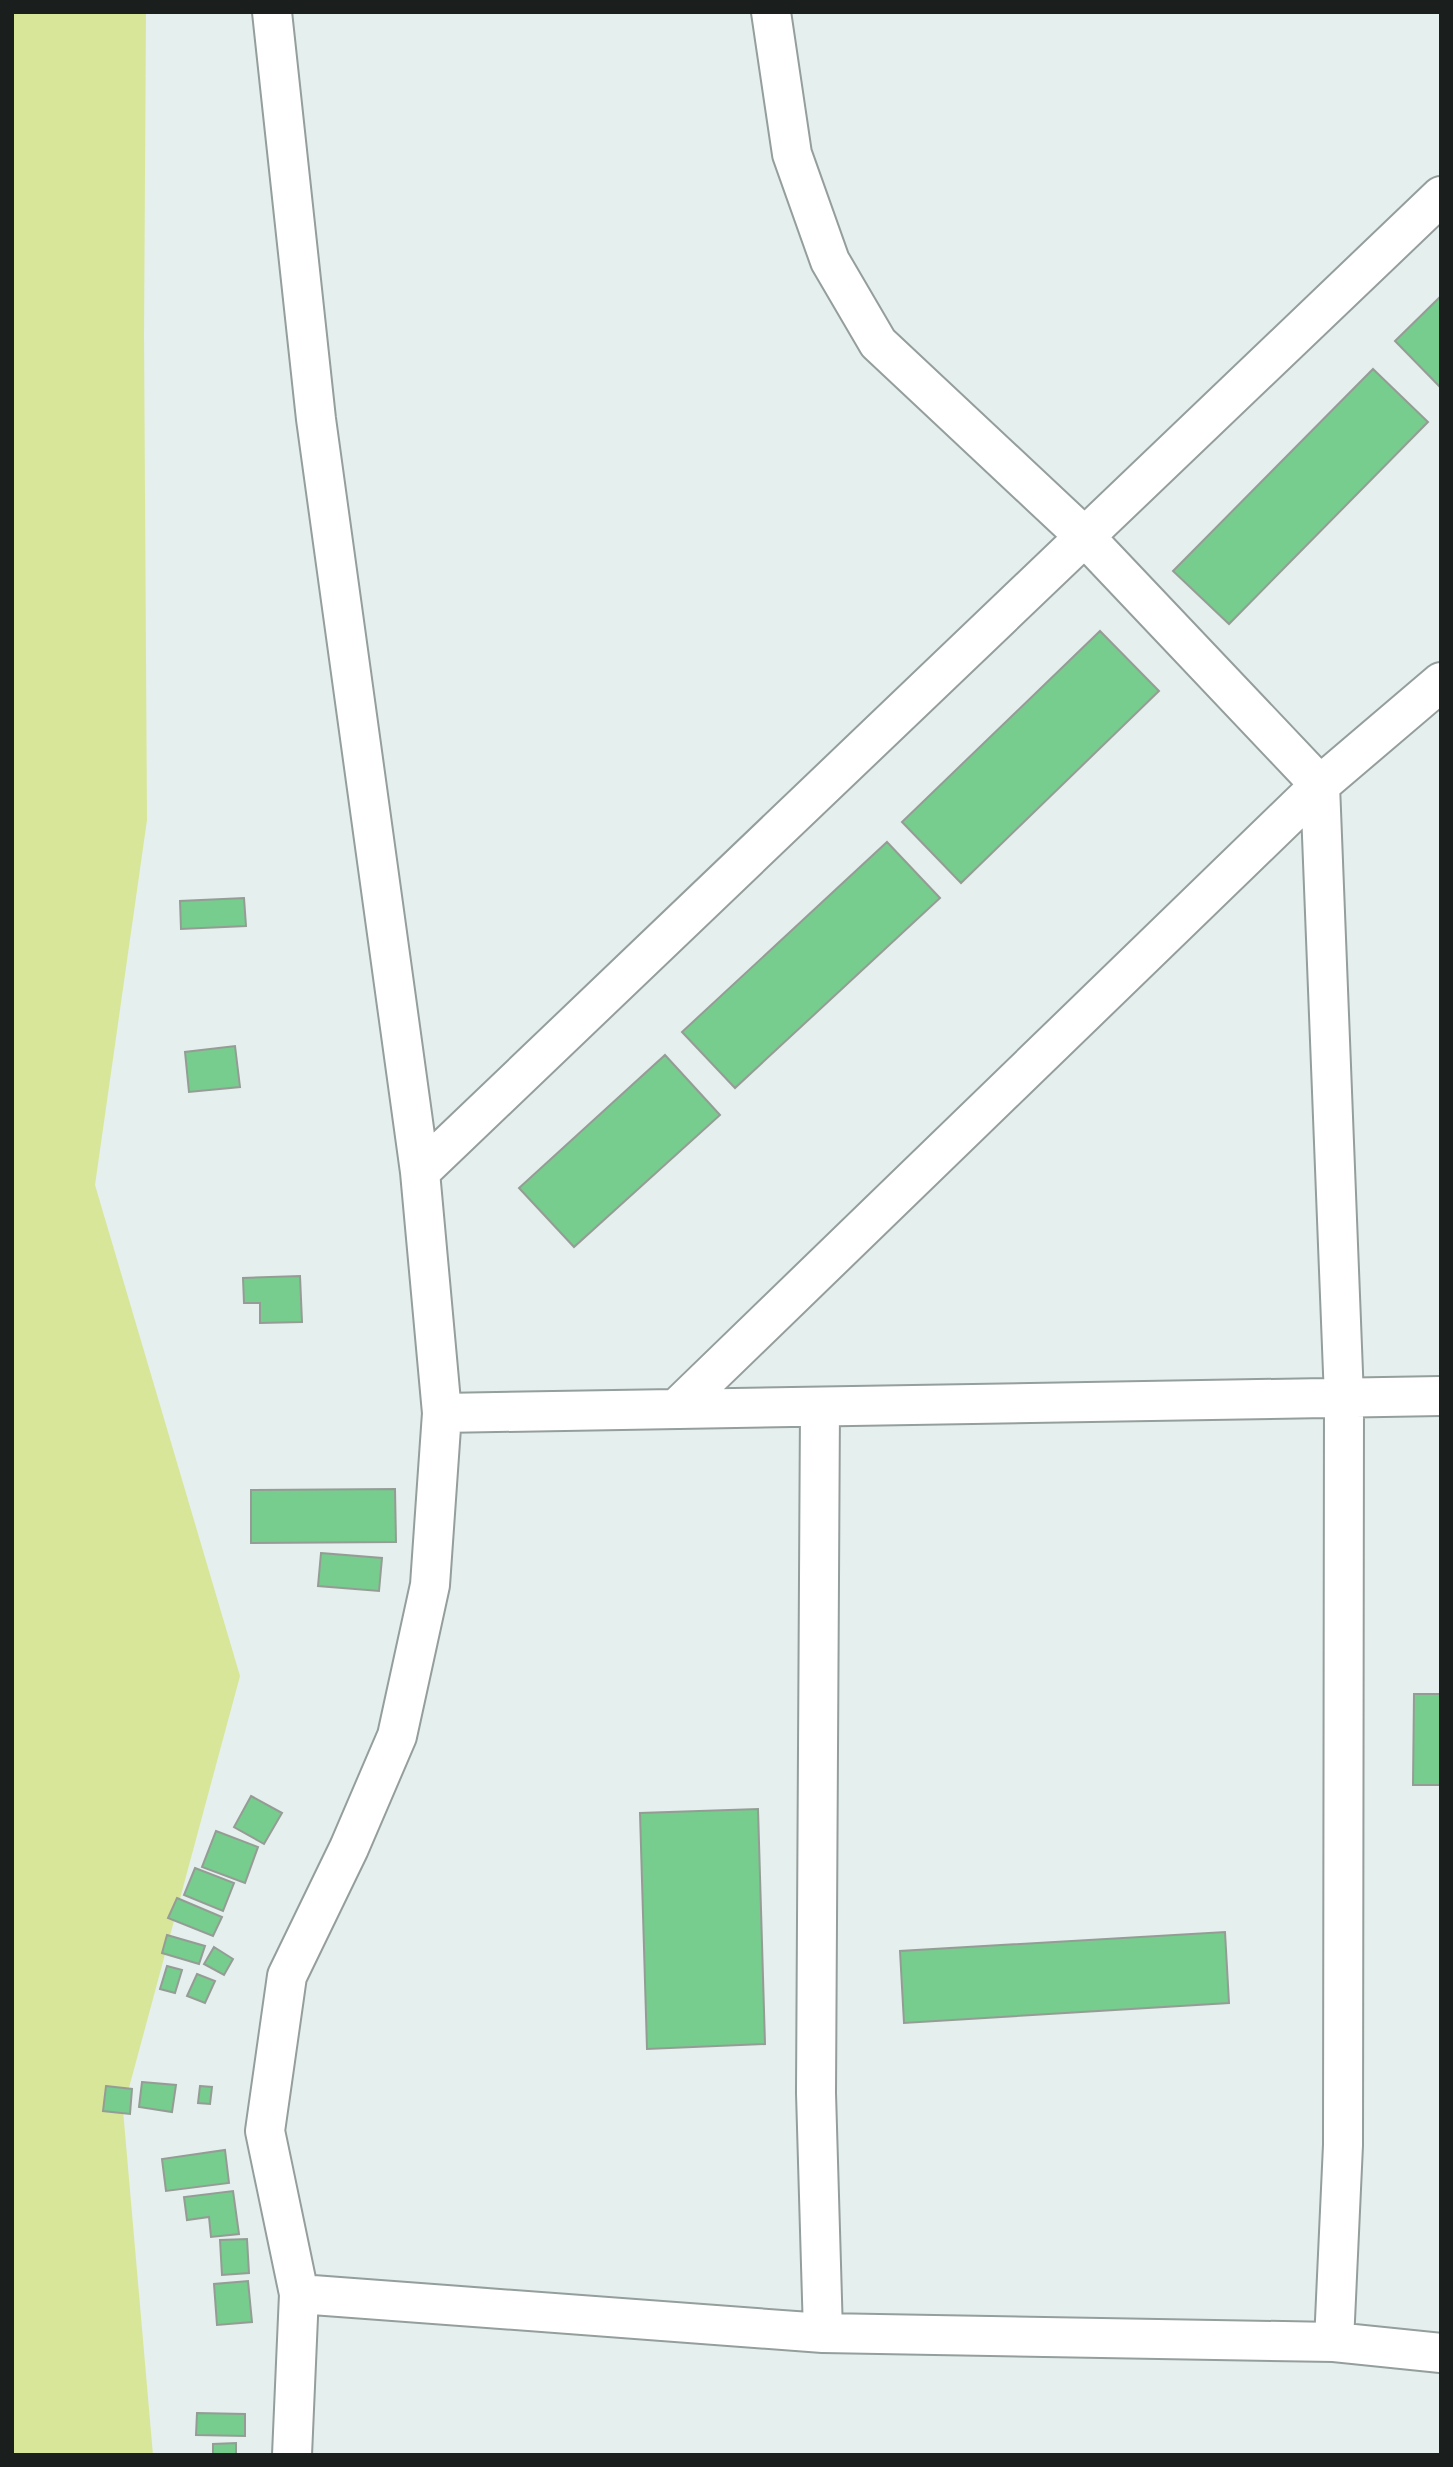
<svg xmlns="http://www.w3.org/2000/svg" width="1453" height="2467" viewBox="0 0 1453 2467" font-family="Poppins,sans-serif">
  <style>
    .green { fill: #d8e69a }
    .building { fill: #76cd8d; stroke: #959c96; stroke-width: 2 }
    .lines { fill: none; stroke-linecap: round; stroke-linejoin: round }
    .street-casing { stroke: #949e9c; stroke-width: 42 }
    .street { stroke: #fff; stroke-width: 38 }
  </style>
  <rect width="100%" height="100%" fill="#e5efed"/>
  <path class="green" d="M12 12H146L144 335 147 820 95 1185 240 1676 123 2110 153 2455H12Z"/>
  <path class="building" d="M1441 296V388L1395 341Z
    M1373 369 1428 422 1229 624 1173 571Z
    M1100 631 1159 691 961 883 902 822Z
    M887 842 940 898 735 1088 682 1032Z
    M244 898 246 926 181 929 180 901Z
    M235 1046 240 1087 189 1092 185 1052Z
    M665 1055 720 1115 574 1247 519 1188Z
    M300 1276 302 1322 260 1323V1303H244L243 1278Z
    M395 1489 396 1542 251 1543V1490Z
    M321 1553 382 1558 379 1591 318 1586Z
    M1414 1694H1441V1785H1413Z
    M251 1796 282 1813 264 1844 234 1827Z
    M758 1809 765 2044 647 2049 640 1813Z
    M216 1831 258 1847 245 1883 202 1867Z
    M195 1868 234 1883 223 1911 184 1895Z
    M177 1898 222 1917 213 1936 168 1918Z
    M1225 1932 1229 2003 904 2023 900 1951Z
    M167 1935 205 1946 199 1964 162 1953Z
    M214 1947 233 1959 224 1975 204 1964Z
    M167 1966 182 1970 175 1993 160 1989Z
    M197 1974 215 1981 205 2003 187 1996Z
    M142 2082 176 2085 172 2112 139 2107Z
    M106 2086 132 2089 130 2114 103 2111Z
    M200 2086 212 2087 210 2104 198 2103Z
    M225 2150 229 2183 166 2191 162 2159Z
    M233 2191 239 2234 211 2237 209 2217 187 2220 184 2197Z
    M247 2239 249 2273 222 2275 220 2240Z
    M248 2281 252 2322 217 2325 214 2284Z
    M197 2413 245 2414V2436L196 2435Z
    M236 2443V2455H213V2444Z"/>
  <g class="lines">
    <g class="street-casing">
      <path id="street" d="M272 12 316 419 420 1172 442 1413 430 1585 397 1736 349 1848 287 1976 265 2131 299 2294 823 2333 1334 2342 1441 2353
        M771 12 792 154 830 261 878 343 1085 537 1320 785 1344 1398 1343 2145 1334 2342
        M420 1172 1441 196
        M820 1407 816 2093 823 2333
        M676 1409 1320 785 1441 682
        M442 1413 1441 1396
        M292 2455 299 2294"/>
    </g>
    <use href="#street" class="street"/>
  </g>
  <rect width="1453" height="2467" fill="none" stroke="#1a1e1d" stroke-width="28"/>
</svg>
